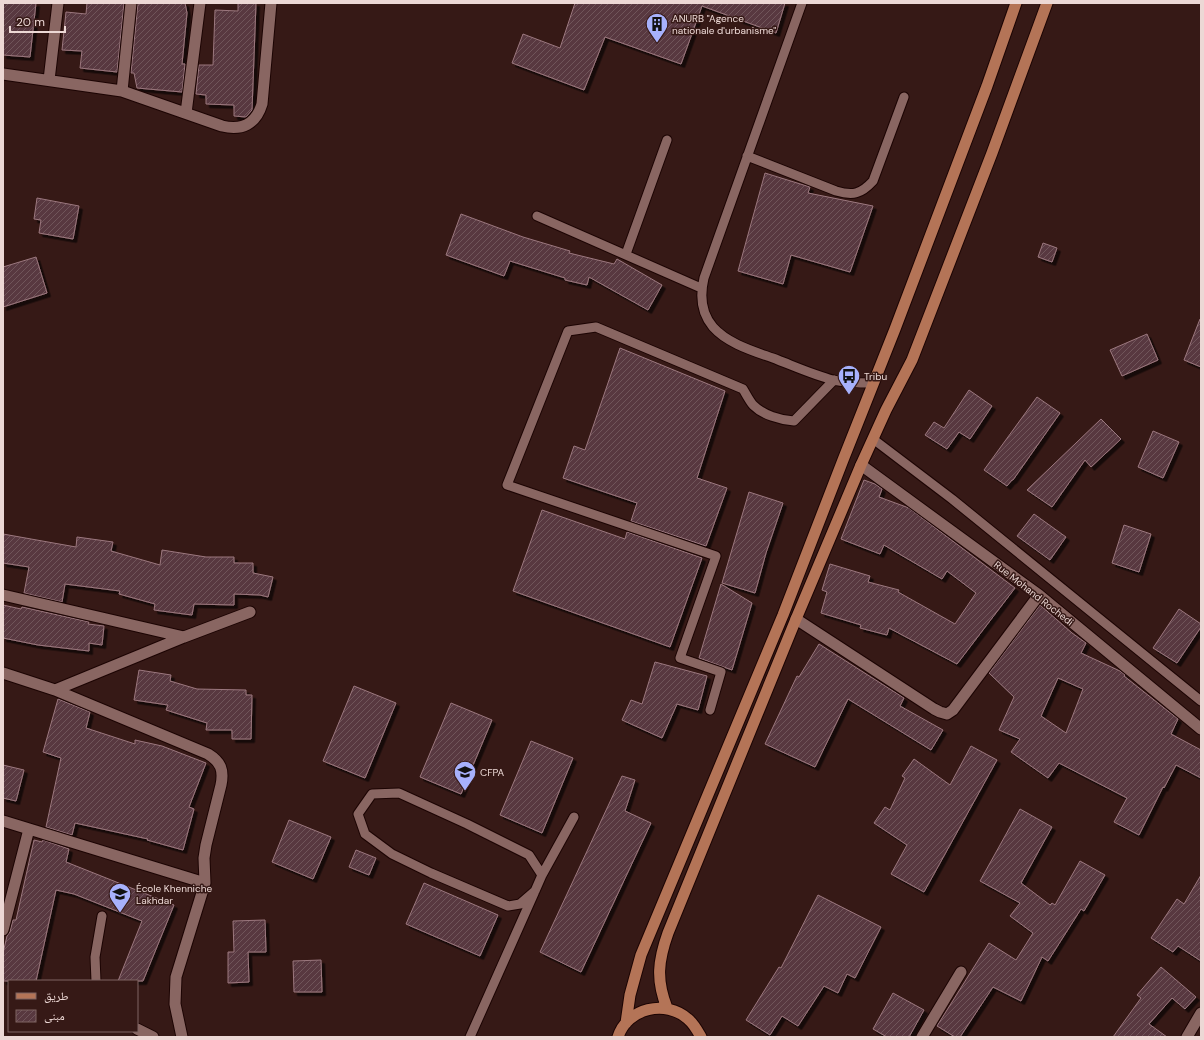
<svg xmlns="http://www.w3.org/2000/svg" width="1204" height="1040" viewBox="0 0 1204 1040" font-family="'DM Sans','Noto Naskh Arabic',sans-serif">
  <style>
    .building { fill: url(#building-hatch); stroke: #9c787f; fill-rule: evenodd; filter: url(#shadow) }
    .lines { fill: none; stroke-linecap: round; stroke-linejoin: round }
    .service-casing { stroke: #1c0403; stroke-width: 11 }
    .minor-casing { stroke: #1c0403; stroke-width: 13 }
    .primary-casing { stroke: #1c0403; stroke-width: 13 }
    .service { stroke: #896662; stroke-width: 9 }
    .minor { stroke: #896662; stroke-width: 11 }
    .primary { stroke: #b47457; stroke-width: 11 }
    .labels { text-anchor: middle; stroke-width: 3; stroke-linejoin: round; paint-order: stroke }
    .poi-label { font-size: 10px; fill: #ecd8d5; stroke: #361916; text-anchor: start }
    .street-label { font-size: 10px; fill: #ecd8d5; stroke: #361916 }
  </style>
  <defs>
    <pattern id="building-hatch" width="6" height="6" patternUnits="userSpaceOnUse"><rect width="6" height="6" fill="#58383f"/><path d="M-1 1l2-2M0 6l6-6M5 7l2-2" fill="none" stroke="#70545a"/></pattern>
    <filter id="shadow"><feDropShadow dx="3.5" dy="3.5" stdDeviation="0" flood-color="#0009"/></filter>
  </defs>
  <rect width="100%" height="100%" fill="#361916"/>
  <path class="building" d="M3 3H36L30 57 3 55Z
    M87 3H124L117 72 80 68 82 51 62 50 66 12 86 14Z
    M138 3H185L187 13 182 64H185L182 92 137 88 134 73H131Z
    M238 3H256L252 110 246 117 234 116V105L206 104V95L196 94 199 65H213L215 10 238 11Z
    M575 3H785L776 33 702 6 681 64 605 37 584 90 512 63 523 34 560 48Z
    M765 173 810 187 808 193 873 206 850 272 791 255 783 284 738 271Z
    M37 198 79 206 73 239 39 233 41 220 34 219Z
    M461 214 523 237 570 251 569 253 614 264 617 259 662 285 648 310 589 277 587 285 565 280V278L510 261 504 276 446 255Z
    M1043 243 1057 248 1052 262 1038 257Z
    M36 257 47 293 3 307V267Z
    M1200 319H1201V367L1184 360Z
    M1147 334 1158 360 1122 376 1110 350Z
    M620 348 725 391 697 478 727 488 706 546 631 521 637 503 563 478 574 446 585 450Z
    M969 390 992 406 970 439 959 432 947 449 925 435 934 422 944 428Z
    M1037 397 1060 413 1013 480H1012L1007 486 984 470Z
    M1101 419 1121 439 1091 467 1085 460 1052 507 1027 490Z
    M1153 431 1179 442 1163 478 1138 467Z
    M864 480 875 484 882 489 879 497 909 508 1015 588 957 664 889 628 887 635 860 628 861 625 821 613 827 592 822 590 830 564 870 576 868 582 899 590 898 592 955 624 976 593 947 571 942 579 884 545 880 554 841 539Z
    M749 492 783 503 766 553 755 593 722 583Z
    M542 510 625 539 627 532 702 558 670 647 513 591Z
    M1034 514 1066 537 1050 560 1017 536Z
    M1124 525 1151 534 1139 572 1112 563Z
    M3 534 76 547 77 537 113 542 111 551 160 565 162 550 206 557H234V563H253V573L273 577 268 597 260 595 234 594V605L194 604 192 615 154 610 155 604 119 594 120 591 65 584 62 602 24 593 29 567 3 563Z
    M721 584 752 603 732 670 699 658Z
    M3 605 21 609 22 607 89 622 88 624 104 626 102 645 89 643V651L38 645 3 638Z
    M1040 605 1072 633 1086 643 1081 653 1120 671 1125 675 1124 676 1178 719 1171 734 1201 750V778L1176 765 1164 788 1163 787 1139 835 1114 822 1127 798 1059 763 1048 778 1011 752 1020 739 999 730 1014 697 989 673ZM1058 678 1083 689 1066 733 1041 716Z
    M1179 609 1201 624V627L1177 663 1153 648Z
    M819 644 904 698 900 706 943 730 931 750 848 699 815 767 765 744 797 676 799 677Z
    M655 662 707 676 698 710 677 704 662 738 622 720 631 700 642 704Z
    M139 670 171 675 170 681 197 689 246 690V695H252L251 739H232V730H206L207 723 166 710 168 705 134 700Z
    M354 686 396 703 365 778 323 761Z
    M58 699 90 712 86 728 135 744V740L162 746 206 763 189 807 194 809 183 850 147 840 148 839 75 823 72 835 46 827 61 758 43 752Z
    M451 703 492 720 461 794 420 777Z
    M531 741 573 758 542 833 500 815Z
    M971 746 997 760 924 892 891 874 907 845 874 823 885 807 890 810 905 778 902 776 914 759 950 785Z
    M3 765 24 770 16 801 3 798Z
    M622 776 635 780 625 811 651 823 581 972 540 952Z
    M1020 809 1052 827 1021 883 1050 905 1052 903 1055 905 1080 861 1105 875 1084 911 1081 909 1048 961 1042 957 1021 1001 993 987 960 1037H955L937 1026 989 943 1016 960 1033 933 1010 916 1020 903 980 881Z
    M289 820 331 837 313 879 272 862Z
    M34 840 42 842 43 840 69 849 66 862 174 905 143 981H118L142 921 74 894 56 890 36 981H3V953L7 936 10 932 13 920H16Z
    M356 850 376 858 369 875 349 867Z
    M1201 875V961L1178 946 1173 952 1151 938 1177 899 1184 904Z
    M424 883 498 915 480 956 406 924Z
    M818 895 881 927 855 978 847 974 838 993 824 986 798 1026 782 1016 770 1035 746 1020 779 967 781 968Z
    M265 920 266 952H248L249 982 228 983V952H234L233 921Z
    M321 960 322 992H294L293 961Z
    M1161 967 1196 997 1185 1009 1172 998 1149 1024 1167 1037H1113L1141 998 1137 995Z
    M893 993 924 1010 909 1037H887L873 1029Z"/>
  <g class="lines">
    <g class="service-casing">
      <path id="service" d="M802 3 704 278C700 295 701 313 713 327 729 345 757 352 778 360 796 367 814 375 833 380 846 383 859 383 873 383
        M747 156 836 191C853 196 861 194 873 181L904 97
        M537 216 701 288
        M626 254 667 140
        M873 439 952 499 1201 701
        M710 710 721 672 680 658 716 556 507 485 568 331 596 327 743 389C746 394 749 400 753 405 763 415 780 420 794 421L834 380
        M542 875 574 817
        M96 981 95 957 102 916
        M470 1037 535 891 542 875 529 855 467 824 399 793 372 794 358 814 365 834 392 854 431 873 508 906 520 904 535 891"/>
    </g>
    <g class="minor-casing">
      <path id="minor" d="M3 74 122 91 222 126C242 131 256 124 262 104L271 3
        M49 80 58 3
        M122 91 131 3
        M186 113 200 3
        M861 465 1039 595 1201 729
        M3 595 184 637
        M796 619 934 709 940 712 947 714 953 710 1039 595
        M3 673 55 690 208 754C221 762 224 770 221 785L206 845 204 858 205 883 176 977 175 1004 182 1037
        M55 690 184 637 250 612
        M3 821 205 883
        M3 930 29 829
        M137 1029 153 1037
        M922 1037 961 972
        M1187 1037 1201 1013"/>
    </g>
    <g class="primary-casing">
      <path id="primary" d="M667 1008C656 980 658 961 668 933L796 619 861 465 886 410 912 360 992 153 1047 3
        M626 1023 630 995 641 955 783 615 843 460 895 329 987 86 1016 3
        M618 1037C627 1008 666 999 688 1019 694 1024 697 1030 701 1037"/>
    </g>
    <use href="#service" class="service"/>
    <use href="#minor" class="minor"/>
    <use href="#primary" class="primary"/>
  </g>
  <defs>
    <g id="building-pin" transform="scale(1.15)"><path d="M0 17L-7.5 6A9.5 9.5 0 1 1 7.5 6Z" fill="#a7b1fc" stroke="#361916"/><path d="M-4-6H4V6H1V3H-1V6H-4ZM-2.5-4.3h1.7v1.8h-1.7ZM.8-4.3h1.7v1.8H.8ZM-2.5-1h1.7V.8h-1.7ZM.8-1h1.7V.8H.8Z" fill="#111"/></g>
    <g id="bus-pin" transform="scale(1.15)"><path d="M0 17L-7.5 6A9.5 9.5 0 1 1 7.5 6Z" fill="#a7b1fc" stroke="#361916"/><path d="M-5-6H5V4H4V6H2V4H-2V6H-4V4H-5ZM-3.5-4V0h7V-4ZM-3.5 1.2v1.5H-2V1.2ZM2 1.2v1.5H3.5V1.2Z" fill="#111"/></g>
    <g id="university-pin" transform="scale(1.15)"><path d="M0 17L-7.5 6A9.5 9.5 0 1 1 7.5 6Z" fill="#a7b1fc" stroke="#361916"/><path d="M0-5L7-2L0 1L-7-2ZM-4 1L0 2.5L4 1V4Q0 6-4 4Z" fill="#111"/></g>
    <g id="school-pin" transform="scale(1.15)"><path d="M0 17L-7.5 6A9.5 9.5 0 1 1 7.5 6Z" fill="#a7b1fc" stroke="#361916"/><path d="M0-5L7-2L0 1L-7-2ZM-4 1L0 2.5L4 1V4Q0 6-4 4Z" fill="#111"/></g>
  </defs>
  <g fill-rule="evenodd">
    <use href="#building-pin" x="657" y="24"/>
    <use href="#bus-pin" x="849" y="376"/>
    <use href="#university-pin" x="465" y="772"/>
    <use href="#school-pin" x="120" y="894"/>
  </g>
  <g class="labels">
    <g class="poi-label">
      <text x="672" y="22">ANURB "Agence<tspan x="672" dy="12">nationale d'urbanisme"</tspan></text>
      <text x="864" y="380">Tribu</text>
      <text x="480" y="776">CFPA</text>
      <text x="136" y="892">École Khenniche<tspan x="136" dy="12">Lakhdar</tspan></text>
    </g>
    <g class="street-label">
      <text transform="translate(1034 593) rotate(38)" y="4">Rue Mohand Rochedi</text>
    </g>
  </g>
  <rect width="1204" height="1040" fill="none" stroke="#ecd8d5" stroke-width="8"/>
  <rect x="8" y="980" width="130" height="52" fill="#361916" stroke="#7f6562"/>
  <rect x="16" y="993" width="20" height="6" fill="#b47457" stroke="#7f6562"/>
  <text x="44" y="1000" font-size="12" fill="#ecd8d5">طريق</text>
  <rect x="16" y="1010" width="20" height="12" fill="url(#building-hatch)" stroke="#7f6562"/>
  <text x="44" y="1020" font-size="12" fill="#ecd8d5">مبنى</text>
  <path d="M10 26v6h55v-6" fill="none" stroke="#ecd8d5" stroke-width="2"/>
  <text x="16" y="26" font-size="12" fill="#ecd8d5" stroke="#361916" stroke-width="3" paint-order="stroke">20 m</text>
</svg>
